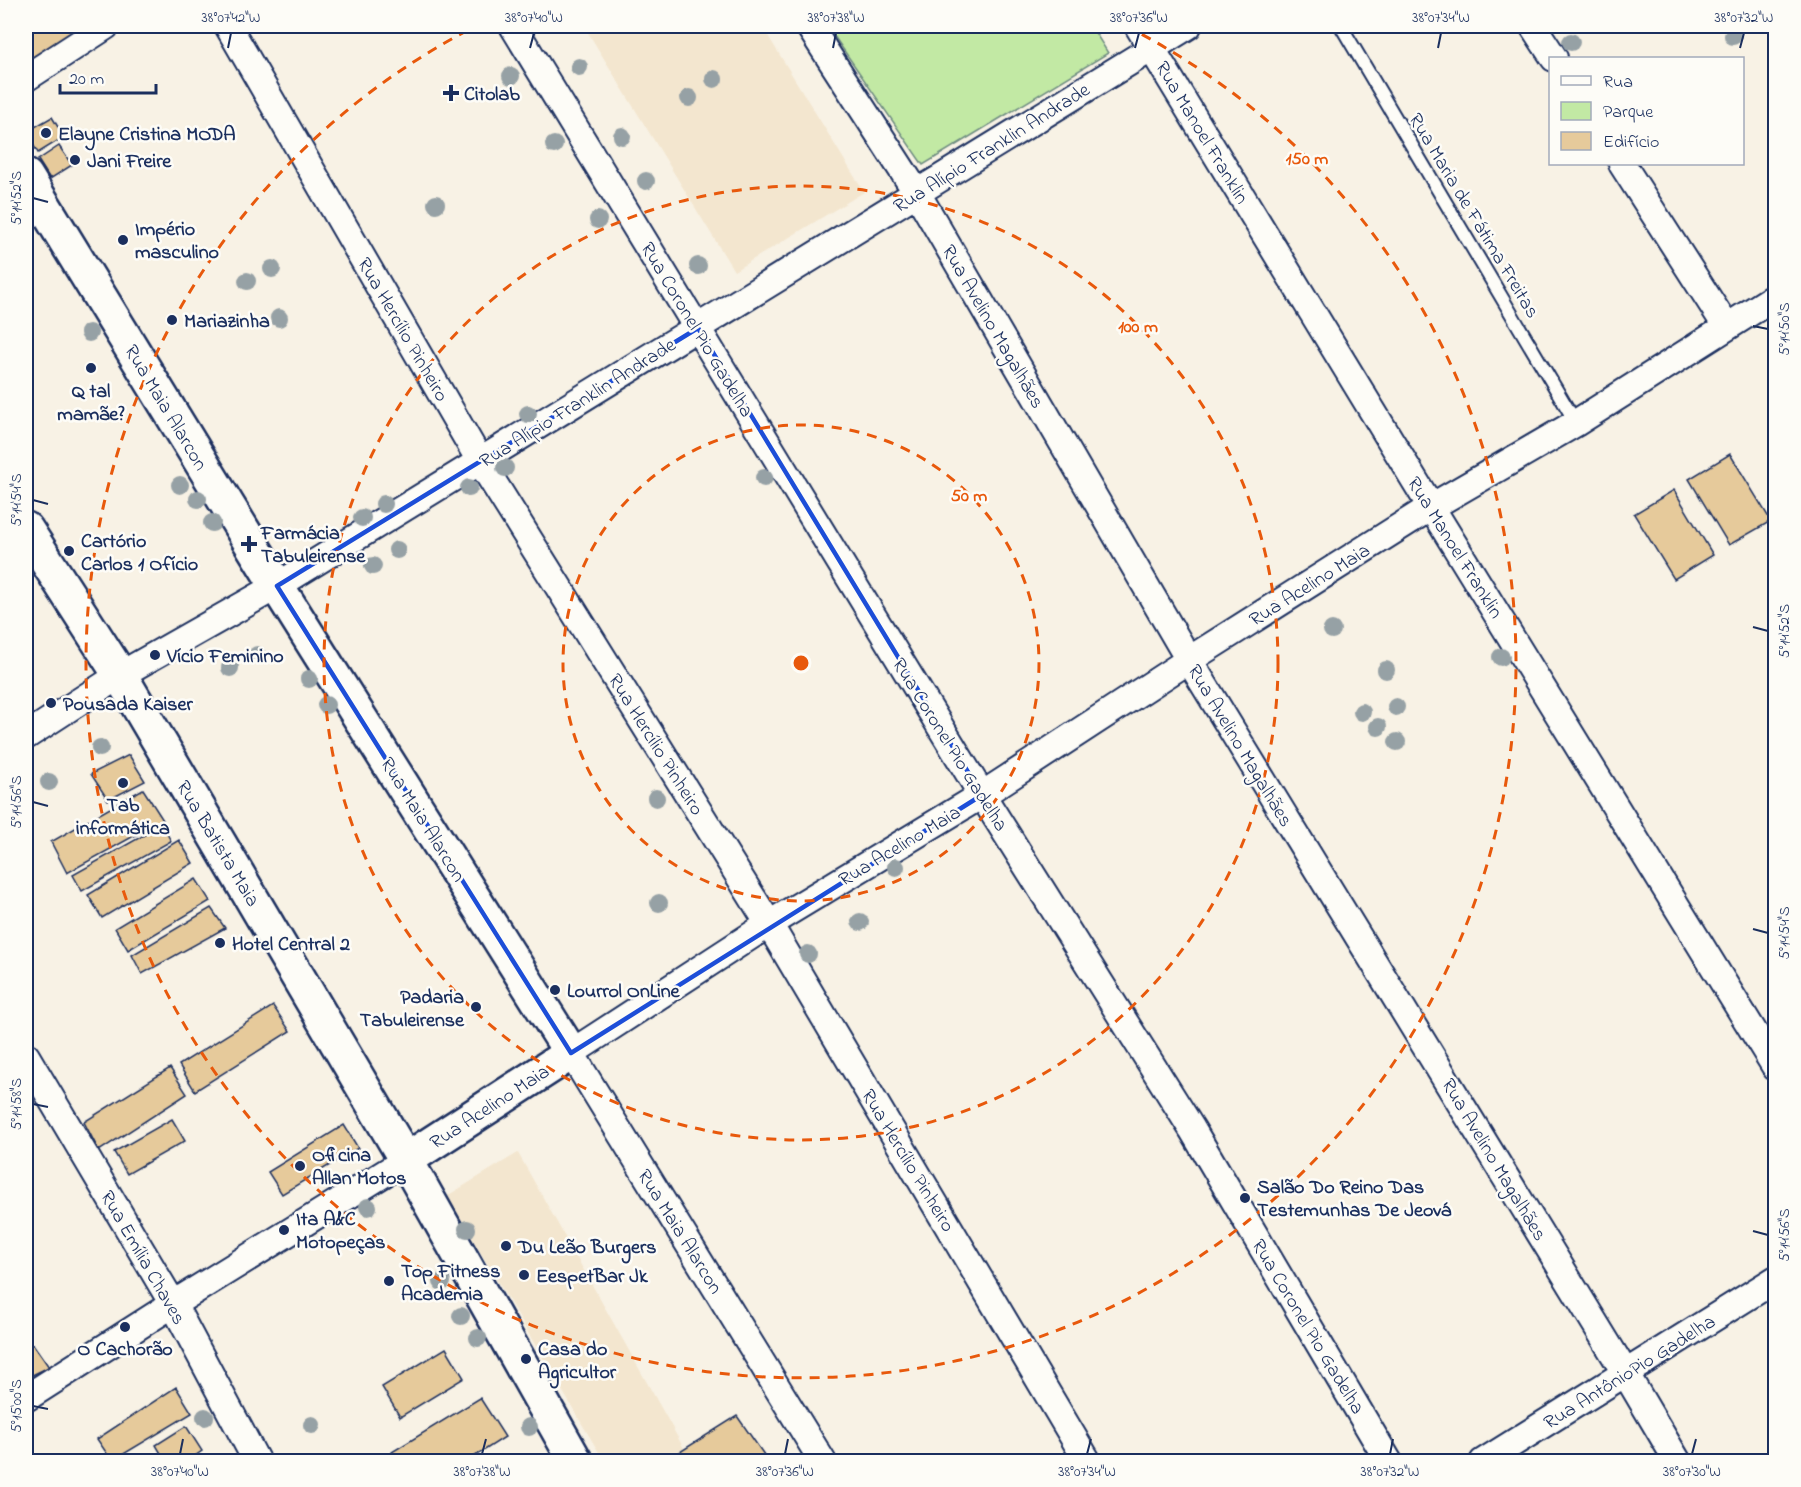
<svg xmlns="http://www.w3.org/2000/svg" width="1801" height="1487" viewBox="0 0 1801 1487" font-family="'Indie Flower',sans-serif">
  <style>
    .built { fill: #f3e6cf }
    .green { fill: #c2e9a4; stroke: #6e8c81; stroke-width: 1.5 }
    .building { fill: #e6ca9b; stroke: #1b2f5e; stroke-width: 1.5 }
    .lines { fill: none; stroke-linecap: round; stroke-linejoin: round }
    .lane-casing { stroke: #1b2f5e; stroke-width: 16 }
    .street-casing { stroke: #1b2f5e; stroke-width: 30 }
    .secondary-casing { stroke: #1b2f5e; stroke-width: 38 }
    .lane { stroke: #fdfcf7; stroke-width: 12 }
    .street { stroke: #fdfcf7; stroke-width: 26 }
    .secondary { stroke: #fdfcf7; stroke-width: 33 }
    .tree { fill: #96a1a5 }
    .marked { fill: none; stroke: #1d4ed8; stroke-width: 4.5; stroke-linejoin: round }
    .ticks { fill: none; stroke: #1b2f5e; stroke-width: 2 }
    .ring { fill: none; stroke: #e8590c; stroke-width: 3; stroke-dasharray: 10 8 }
    .poi-dot { fill: #1b2f5e; stroke: #fdfcf7; stroke-width: 2 }
    .labels { text-anchor: middle; stroke-width: 5; stroke-linejoin: round; paint-order: stroke }
    .poi-label { font-size: 20px; font-weight: bold; fill: #1b2f5e; stroke: #fdfcf7; text-anchor: start }
    .street-label { font-size: 20px; fill: #1b2f5e; stroke: #fdfcf7 }
    .centre { fill: #e8590c; stroke: #fdfcf7; stroke-width: 3 }
    .ring-label { font-size: 18px; text-anchor: middle; font-weight: bold; fill: #e8590c; stroke: #fdfcf7; stroke-width: 5; stroke-linejoin: round; paint-order: stroke }
    .neatline { fill: none; stroke: #1b2f5e; stroke-width: 2 }
    .ticks-label { font-size: 15px; text-anchor: middle; fill: #1b2f5e }
  </style>
  <rect width="100%" height="100%" fill="#f8f2e5"/>
  <filter id="ink" filterUnits="userSpaceOnUse"><feTurbulence type="fractalNoise" baseFrequency=".0167" numOctaves="2"/><feDisplacementMap in="SourceGraphic" scale="12" xChannelSelector="R" yChannelSelector="G"/><feConvolveMatrix kernelMatrix="1 2 1 2 8 2 1 2 1" color-interpolation-filters="sRGB"/></filter>
  <g filter="url(#ink)">
    <path class="built" d="M584 26H762L864 192 734 271Z
      M518 1153 691 1461H604L447 1196Z"/>
    <path class="green" d="M827 26H1091L1108 53 923 165Z"/>
    <path class="building" d="M26 26H94L26 67Z
      M52 117 64 137 38 153 26 132Z
      M59 146 72 165 50 179 38 160Z
      M1730 454 1771 521 1729 545 1689 479Z
      M1674 490 1713 555 1674 579 1634 514Z
      M129 755 145 781 108 800 91 774Z
      M143 789 163 820 67 873 51 842Z
      M162 825 171 841 82 891 73 875Z
      M179 840 193 863 102 918 88 895Z
      M196 879 210 901 128 950 115 928Z
      M211 908 225 928 142 974 132 955Z
      M273 1006 290 1031 195 1091 179 1065Z
      M170 1068 187 1094 99 1151 84 1122Z
      M172 1119 185 1141 127 1174 114 1152Z
      M344 1125 358 1148 282 1194 268 1172Z
      M33 1344 49 1367 26 1378V1348Z
      M446 1348 464 1378 400 1417 382 1387Z
      M176 1387 192 1413 112 1461 97 1439Z
      M480 1398 505 1437 466 1462H398L392 1452Z
      M737 1416 769 1462H664Z
      M186 1426 202 1451 186 1462H166L156 1445Z"/>
    <g class="lines">
      <g class="lane-casing">
        <path id="lane" d="M1341 26 1576 423"/>
      </g>
      <g class="street-casing">
        <path id="street" d="M228 26 480 461 769 924 1088 1462
          M513 26 982 795 1192 1129 1389 1462
          M809 26 917 193 1189 660 1626 1374 1678 1462
          M1138 26 1431 507 1776 1068
          M1533 26 1554 58
          M26 78 106 26
          M1622 164 1726 326
          M26 736 120 675 277 586 1188 26
          M26 1056 173 1304 257 1462
          M26 1398 173 1304 406 1160
          M823 1462 571 1053 769 924 982 795 1189 660 1431 507 1576 423 1776 296
          M1483 1462 1776 1279"/>
      </g>
      <g class="secondary-casing">
        <path id="secondary" d="M26 176 277 586 571 1053 406 1160
          M26 529 120 675 406 1160 576 1462"/>
      </g>
      <use href="#lane" class="lane"/>
      <use href="#street" class="street"/>
      <use href="#secondary" class="secondary"/>
    </g>
    <g class="tree">
      <circle cx="1733" cy="36" r="9"/>
      <circle cx="1571" cy="42" r="9"/>
      <circle cx="579" cy="67" r="9"/>
      <circle cx="511" cy="76" r="9"/>
      <circle cx="714" cy="79" r="9"/>
      <circle cx="689" cy="98" r="9"/>
      <circle cx="622" cy="136" r="9"/>
      <circle cx="554" cy="145" r="9"/>
      <circle cx="646" cy="181" r="9"/>
      <circle cx="436" cy="204" r="9"/>
      <circle cx="598" cy="220" r="9"/>
      <circle cx="698" cy="266" r="9"/>
      <circle cx="272" cy="269" r="9"/>
      <circle cx="247" cy="281" r="9"/>
      <circle cx="279" cy="318" r="9"/>
      <circle cx="89" cy="333" r="9"/>
      <circle cx="528" cy="414" r="9"/>
      <circle cx="505" cy="468" r="9"/>
      <circle cx="764" cy="478" r="9"/>
      <circle cx="180" cy="485" r="9"/>
      <circle cx="469" cy="488" r="9"/>
      <circle cx="198" cy="499" r="9"/>
      <circle cx="384" cy="504" r="9"/>
      <circle cx="362" cy="518" r="9"/>
      <circle cx="212" cy="523" r="9"/>
      <circle cx="397" cy="550" r="9"/>
      <circle cx="373" cy="566" r="9"/>
      <circle cx="1332" cy="630" r="9"/>
      <circle cx="257" cy="655" r="9"/>
      <circle cx="1501" cy="657" r="9"/>
      <circle cx="230" cy="668" r="9"/>
      <circle cx="1386" cy="670" r="9"/>
      <circle cx="309" cy="679" r="9"/>
      <circle cx="326" cy="705" r="9"/>
      <circle cx="1396" cy="707" r="9"/>
      <circle cx="1362" cy="712" r="9"/>
      <circle cx="1378" cy="727" r="9"/>
      <circle cx="1397" cy="742" r="9"/>
      <circle cx="100" cy="748" r="9"/>
      <circle cx="49" cy="782" r="9"/>
      <circle cx="656" cy="798" r="9"/>
      <circle cx="896" cy="867" r="9"/>
      <circle cx="659" cy="903" r="9"/>
      <circle cx="860" cy="922" r="9"/>
      <circle cx="808" cy="954" r="9"/>
      <circle cx="368" cy="1207" r="9"/>
      <circle cx="467" cy="1229" r="9"/>
      <circle cx="442" cy="1282" r="9"/>
      <circle cx="461" cy="1316" r="9"/>
      <circle cx="478" cy="1338" r="9"/>
      <circle cx="205" cy="1417" r="9"/>
      <circle cx="312" cy="1425" r="9"/>
      <circle cx="529" cy="1427" r="9"/>
    </g>
  </g>
  <path class="marked" d="M698 328 982 795 571 1053 277 586Z"/>
  <path class="ticks" d="M228 48 231 33M530 48 534 33M833 48 836 33M1135 48 1139 33M1438 48 1441 33M1740 48 1744 33M33 198 48 202M1753 326 1768 329M33 500 48 504M1753 627 1768 631M33 802 48 806M1753 929 1768 933M33 1104 48 1107M1753 1231 1768 1235M33 1406 48 1409M180 1454 183 1439M482 1454 486 1439M785 1454 788 1439M1087 1454 1091 1439M1390 1454 1393 1439M1692 1454 1696 1439"/>
  <g class="ring">
    <circle cx="801" cy="663" r="238"/>
    <circle cx="801" cy="663" r="477"/>
    <path d="M1126 26A715 715 0 1 1 476 26"/>
  </g>
  <g class="poi-dot">
    <path d="M448 84h6v6h6v6h-6v6h-6v-6h-6v-6h6z"/>
    <circle cx="46" cy="133" r="6"/>
    <circle cx="75" cy="160" r="6"/>
    <circle cx="123" cy="240" r="6"/>
    <circle cx="172" cy="320" r="6"/>
    <circle cx="91" cy="368" r="6"/>
    <path d="M246 535h6v6h6v6h-6v6h-6v-6h-6v-6h6z"/>
    <circle cx="69" cy="551" r="6"/>
    <circle cx="155" cy="655" r="6"/>
    <circle cx="51" cy="703" r="6"/>
    <circle cx="123" cy="783" r="6"/>
    <circle cx="220" cy="943" r="6"/>
    <circle cx="555" cy="990" r="6"/>
    <circle cx="476" cy="1007" r="6"/>
    <circle cx="300" cy="1166" r="6"/>
    <circle cx="1245" cy="1198" r="6"/>
    <circle cx="284" cy="1230" r="6"/>
    <circle cx="506" cy="1246" r="6"/>
    <circle cx="524" cy="1275" r="6"/>
    <circle cx="389" cy="1281" r="6"/>
    <circle cx="125" cy="1327" r="6"/>
    <circle cx="526" cy="1359" r="6"/>
  </g>
  <g class="labels">
    <g class="poi-label">
      <text x="464" y="100">Citolab</text>
      <text x="58" y="140">Elayne Cristina MODA</text>
      <text x="87" y="167">Jani Freire</text>
      <text x="135" y="235">Império<tspan x="135" dy="23">masculino</tspan></text>
      <text x="184" y="327">Mariazinha</text>
      <text x="91" y="397" text-anchor="middle">Q tal<tspan x="91" dy="23">mamãe?</tspan></text>
      <text x="261" y="539">Farmácia<tspan x="261" dy="23">Tabuleirense</tspan></text>
      <text x="81" y="547">Cartório<tspan x="81" dy="23">Carlos 1 Ofício</tspan></text>
      <text x="167" y="662">Vício Feminino</text>
      <text x="63" y="710">Pousada Kaiser</text>
      <text x="123" y="811" text-anchor="middle">Tab<tspan x="123" dy="23">informática</tspan></text>
      <text x="232" y="950">Hotel Central 2</text>
      <text x="567" y="997">Lourrol OnLine</text>
      <text x="464" y="1003" text-anchor="end">Padaria<tspan x="464" dy="23">Tabuleirense</tspan></text>
      <text x="312" y="1161">Oficina<tspan x="312" dy="23">Allan Motos</tspan></text>
      <text x="1257" y="1193">Salão Do Reino Das<tspan x="1257" dy="23">Testemunhas De Jeová</tspan></text>
      <text x="296" y="1225">Ita A&amp;C<tspan x="296" dy="23">Motopeças</tspan></text>
      <text x="518" y="1253">Du Leão Burgers</text>
      <text x="401" y="1277">Top Fitness<tspan x="401" dy="23">Academia</tspan></text>
      <text x="536" y="1282">EespetBar Jk</text>
      <text x="125" y="1355" text-anchor="middle">O Cachorão</text>
      <text x="538" y="1355">Casa do<tspan x="538" dy="23">Agricultor</tspan></text>
    </g>
    <g class="street-label">
      <text transform="translate(1203 132) rotate(59)" y="7">Rua Manoel Franklin</text>
      <text transform="translate(991 147) rotate(-32)" y="7">Rua Alípio Franklin Andrade</text>
      <text transform="translate(1475 215) rotate(59)" y="7">Rua Maria de Fátima Freitas</text>
      <text transform="translate(994 326) rotate(60)" y="7">Rua Avelino Magalhães</text>
      <text transform="translate(404 329) rotate(60)" y="7">Rua Hercílio Pinheiro</text>
      <text transform="translate(698 329) rotate(59)" y="7">Rua Coronel Pio Gadelha</text>
      <text transform="translate(577 402) rotate(-32)" y="7">Rua Alípio Franklin Andrade</text>
      <text transform="translate(167 407) rotate(59)" y="7">Rua Maia Alarcon</text>
      <text transform="translate(1456 547) rotate(58)" y="7">Rua Manoel Franklin</text>
      <text transform="translate(1309 584) rotate(-32)" y="7">Rua Acelino Maia</text>
      <text transform="translate(657 744) rotate(58)" y="7">Rua Hercílio Pinheiro</text>
      <text transform="translate(951 744) rotate(58)" y="7">Rua Coronel Pio Gadelha</text>
      <text transform="translate(1241 745) rotate(59)" y="7">Rua Avelino Magalhães</text>
      <text transform="translate(424 819) rotate(58)" y="7">Rua Maia Alarcon</text>
      <text transform="translate(219 843) rotate(59)" y="7">Rua Batista Maia</text>
      <text transform="translate(899 845) rotate(-31)" y="7">Rua Acelino Maia</text>
      <text transform="translate(489 1106) rotate(-33)" y="7">Rua Acelino Maia</text>
      <text transform="translate(1495 1159) rotate(59)" y="7">Rua Avelino Magalhães</text>
      <text transform="translate(909 1160) rotate(59)" y="7">Rua Hercílio Pinheiro</text>
      <text transform="translate(681 1231) rotate(58)" y="7">Rua Maia Alarcon</text>
      <text transform="translate(144 1257) rotate(60)" y="7">Rua Emília Chaves</text>
      <text transform="translate(1309 1326) rotate(59)" y="7">Rua Coronel Pio Gadelha</text>
      <text transform="translate(1629 1371) rotate(-32)" y="7">Rua AntônioPio Gadelha</text>
    </g>
  </g>
  <circle cx="801" cy="663" r="9" class="centre"/>
  <g class="ring-label">
    <text x="1307" y="164">150 m</text>
    <text x="1138" y="332">100 m</text>
    <text x="969" y="501">50 m</text>
  </g>
  <rect width="1801" height="1487" fill="none" stroke="#fdfcf7" stroke-width="66"/>
  <rect x="1549" y="57" width="195" height="108" fill="#fdfcf7" stroke="#a3aaba" stroke-width="1.5"/>
  <rect x="1561" y="76" width="30" height="9" fill="#fdfcf7" stroke="#a3aaba" stroke-width="1.5"/>
  <text x="1603" y="87" font-size="18" fill="#1b2f5e">Rua</text>
  <rect x="1561" y="102" width="30" height="18" fill="#c2e9a4" stroke="#a3aaba" stroke-width="1.5"/>
  <text x="1603" y="117" font-size="18" fill="#1b2f5e">Parque</text>
  <rect x="1561" y="132" width="30" height="18" fill="#e6ca9b" stroke="#a3aaba" stroke-width="1.5"/>
  <text x="1603" y="147" font-size="18" fill="#1b2f5e">Edifício</text>
  <path d="M60 84v9h96v-9" fill="none" stroke="#1b2f5e" stroke-width="3"/>
  <text x="69" y="84" font-size="18" fill="#1b2f5e" stroke="#fdfcf7" stroke-width="4.5" paint-order="stroke">20 m</text>
  <rect x="33" y="33" width="1735" height="1421" class="neatline"/>
  <g class="ticks-label">
    <text x="231" y="22">38°07'42"W</text>
    <text x="534" y="22">38°07'40"W</text>
    <text x="836" y="22">38°07'38"W</text>
    <text x="1139" y="22">38°07'36"W</text>
    <text x="1441" y="22">38°07'34"W</text>
    <text x="1744" y="22">38°07'32"W</text>
    <text transform="translate(16 198) rotate(-90)" y="5">5°14'52"S</text>
    <text transform="translate(1784 329) rotate(-90)" y="5">5°14'50"S</text>
    <text transform="translate(16 500) rotate(-90)" y="5">5°14'54"S</text>
    <text transform="translate(1784 631) rotate(-90)" y="5">5°14'52"S</text>
    <text transform="translate(16 802) rotate(-90)" y="5">5°14'56"S</text>
    <text transform="translate(1784 933) rotate(-90)" y="5">5°14'54"S</text>
    <text transform="translate(16 1104) rotate(-90)" y="5">5°14'58"S</text>
    <text transform="translate(1784 1235) rotate(-90)" y="5">5°14'56"S</text>
    <text transform="translate(16 1406) rotate(-90)" y="5">5°15'00"S</text>
    <text x="180" y="1476">38°07'40"W</text>
    <text x="482" y="1476">38°07'38"W</text>
    <text x="785" y="1476">38°07'36"W</text>
    <text x="1087" y="1476">38°07'34"W</text>
    <text x="1390" y="1476">38°07'32"W</text>
    <text x="1692" y="1476">38°07'30"W</text>
  </g>
</svg>
